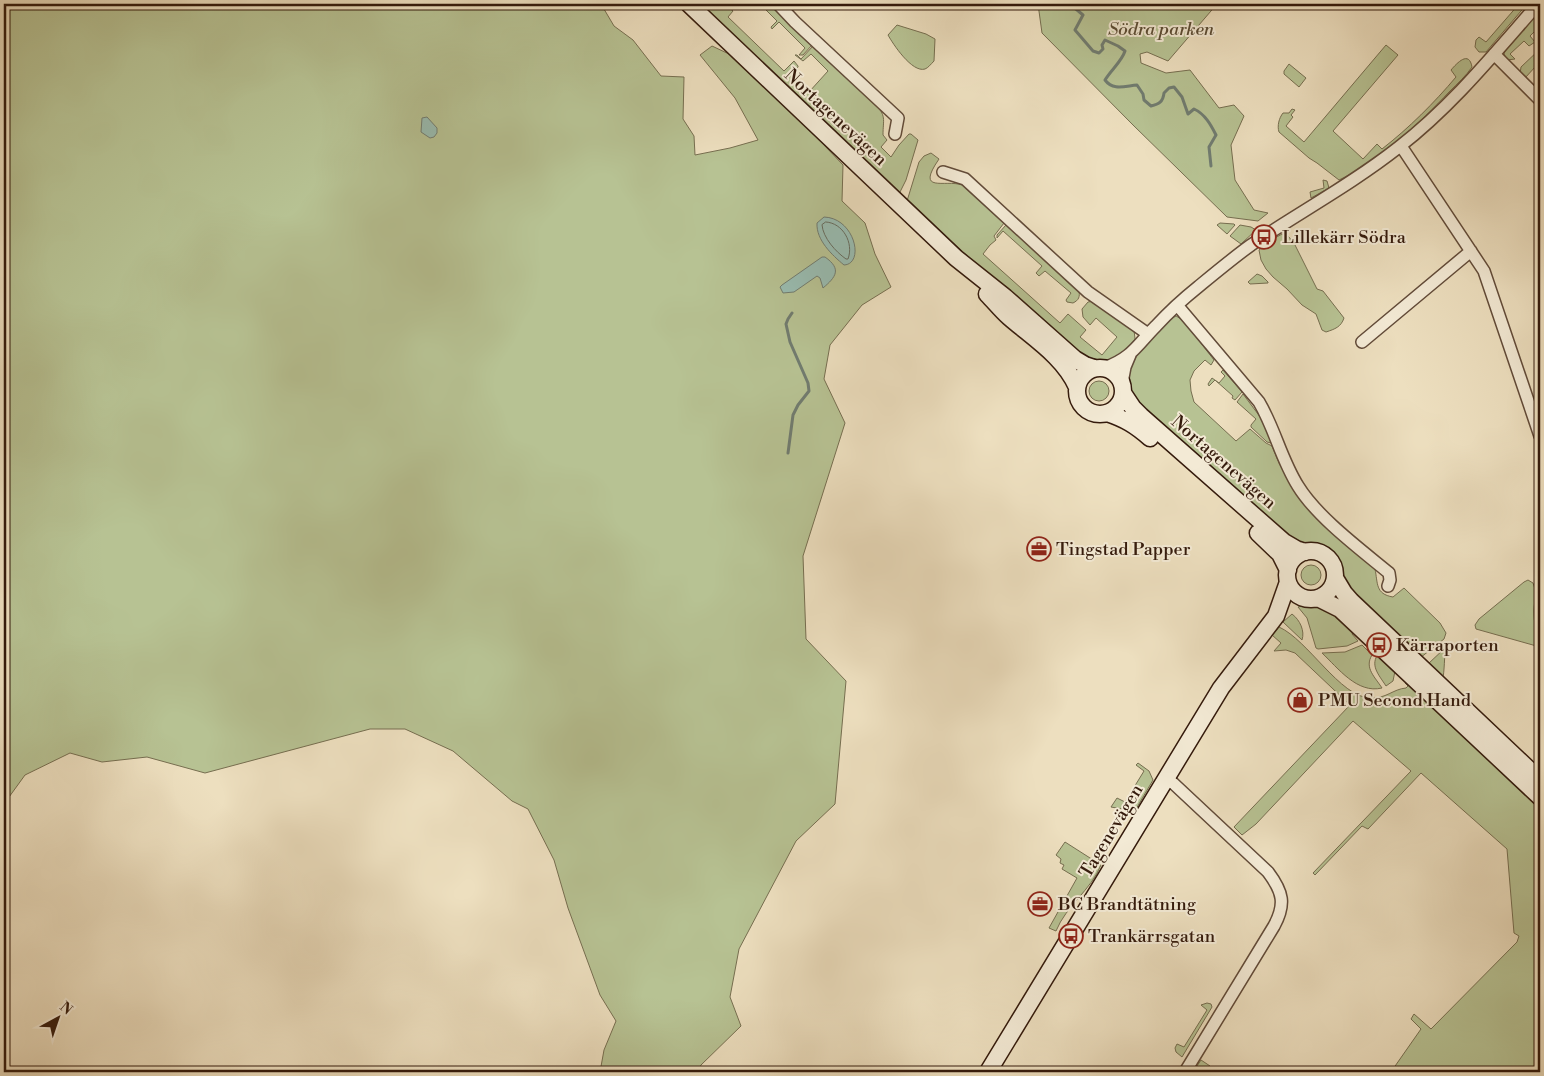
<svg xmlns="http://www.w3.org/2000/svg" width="1544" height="1076" viewBox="0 0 1544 1076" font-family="'Libre Bodoni',serif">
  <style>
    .green { fill: #b7c293; stroke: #766e50 }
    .water { fill: #99bdb2; stroke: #717c70 }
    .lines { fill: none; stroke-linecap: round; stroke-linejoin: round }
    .shore { stroke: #666c5f; stroke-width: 1 }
    .stream { stroke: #717c70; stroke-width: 3 }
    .street-casing { stroke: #624b39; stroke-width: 14 }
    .secondary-casing { stroke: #341a0c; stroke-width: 19 }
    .street { stroke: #f3ead5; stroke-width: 11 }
    .secondary { stroke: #f3ead5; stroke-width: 16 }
    .labels { text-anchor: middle; stroke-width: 4; stroke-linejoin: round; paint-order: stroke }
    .park-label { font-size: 18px; font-style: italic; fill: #5b4c34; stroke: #f3ead5 }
    .street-label { font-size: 18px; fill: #341a0c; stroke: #f3ead5 }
    .poi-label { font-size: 18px; fill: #341a0c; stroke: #f3ead5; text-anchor: start }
  </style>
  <rect width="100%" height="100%" fill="#eddfbf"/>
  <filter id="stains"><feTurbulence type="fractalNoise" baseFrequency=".004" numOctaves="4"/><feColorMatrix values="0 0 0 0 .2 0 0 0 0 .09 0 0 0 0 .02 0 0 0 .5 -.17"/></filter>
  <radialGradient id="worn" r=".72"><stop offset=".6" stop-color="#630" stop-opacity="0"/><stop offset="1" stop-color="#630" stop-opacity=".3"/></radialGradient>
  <path class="green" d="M4 4H601L614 26 633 40 661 76 684 77 683 119 694 136 695 155 730 148 758 140 735 98 700 55 712 46 729 54 804 124 843 165 842 201 865 223 875 254 891 287 862 305 830 345 824 379 845 423 803 556 806 639 846 681 835 804 796 841 739 949 730 997 741 1026 701 1065 697 1072H600L604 1050 616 1021 600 995 568 908 554 860 528 809 512 801 453 751 405 729H370L205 773 147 757 102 762 70 753 25 775 4 804Z
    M701 4H731L728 7 733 11 728 17 784 71 794 61 798 66V67L791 75 809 92 828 71 811 54 803 61 795 55H797L801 59 813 46 874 103C887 116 883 119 883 135L887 140 881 147 891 157 899 145 909 134H911L918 140 906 180 899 194 762 63Z
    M760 4H770L812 45 803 55H799L805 48 779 22 772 29 771 27 777 21Z
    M1038 4H1217L1168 61 1147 52 1140 54 1141 63 1166 73 1190 70 1219 108 1234 105 1244 116 1231 145 1235 180 1254 210 1268 213 1258 221 1227 217 1133 125 1042 33Z
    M1519 4H1527L1486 52H1479L1475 47 1476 40 1479 37 1486 42Z
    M1540 10V26L1530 36 1535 42 1529 46 1524 41 1510 54 1515 59 1507 60 1504 54 1505 51Z
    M897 25 926 34 935 39 934 61C931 64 928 68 925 69 912 73 893 44 888 35Z
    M1386 45 1398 55 1333 131 1363 159 1377 144 1382 149C1409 128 1434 103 1456 77L1451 70C1457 63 1469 50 1472 67 1466 76 1457 84 1449 92 1421 122 1376 163 1339 180L1317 163 1309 158 1279 132C1277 126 1279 118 1283 113H1289L1292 109 1295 110 1291 115 1293 117 1286 126 1304 142Z
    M1540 49V59L1536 61V66L1525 78 1520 74 1521 67Z
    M1289 64 1306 78 1299 87 1284 74V71Z
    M931 153 939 159C915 194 945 179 962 185L1004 223 994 236 996 240 990 245 983 254 1060 323 1068 314 1086 330 1080 337 1102 355 1117 337 1096 318 1090 325 1083 317 1082 309 1088 302 1094 301 1134 330 1135 339C1123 356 1108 365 1087 362L986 273 907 201 919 162 924 156Z
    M1323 180 1327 181 1329 188 1311 198 1310 192 1324 188Z
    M1220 223 1234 224 1235 225 1227 234 1217 225Z
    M1006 225 1079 290C1080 297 1079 300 1073 303L1067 302 1066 300 1071 293 1045 271 1039 276 1036 273 1042 266 1003 231 997 238V235Z
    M1240 225 1251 227 1256 230 1241 244 1230 236Z
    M1282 234 1288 236 1294 243 1317 289 1323 291 1344 318C1341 327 1335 329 1326 332L1322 330 1316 314 1302 305 1287 289 1273 277 1266 269 1261 260 1259 250 1268 242Z
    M1257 274 1262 276 1268 282V283L1250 284 1248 282Z
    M1176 316 1183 320 1214 360 1211 365 1205 360 1194 371 1190 380 1191 391 1194 402 1236 441 1250 429 1266 443 1272 446 1279 463 1291 485 1375 569C1378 583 1375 594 1393 597L1404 588 1440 623 1446 633 1444 639 1420 658 1349 592 1339 574 1336 562 1330 555 1321 549 1311 548 1293 541 1141 411 1127 386C1127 358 1152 338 1170 319Z
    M1223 370 1242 392 1235 400 1232 398 1233 396 1215 380 1209 386 1208 384 1212 378 1219 383 1225 376 1221 372Z
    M1089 391a10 10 0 1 1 20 0a10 10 0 1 1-20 0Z
    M1243 394 1264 422 1271 443 1267 442 1251 427V425L1256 419 1237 402Z
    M1301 575a10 10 0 1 1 20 0a10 10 0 1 1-20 0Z
    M1528 580 1533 583C1538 595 1533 604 1534 615 1534 626 1540 636 1540 647L1476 629 1475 625 1479 619 1524 582Z
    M1314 603 1327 607 1354 630 1352 634 1358 641 1347 646 1318 649 1316 648 1307 618 1298 607Z
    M1292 614C1300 620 1305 631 1302 640L1283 622Z
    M1279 627C1308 640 1340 697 1370 698 1386 699 1393 689 1406 688L1408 686 1405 683 1409 679 1540 802V1072H1393V1069L1421 1029 1411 1019 1414 1014 1431 1029 1517 942 1519 936 1514 933 1507 849 1421 773 1368 829 1362 826 1315 875 1313 873 1411 771 1353 721 1256 824 1242 835 1234 827 1350 705 1295 653 1286 650 1274 651 1281 643 1272 635Z
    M1362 645 1372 655C1364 668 1375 677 1382 688 1357 694 1338 668 1322 653L1345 652Z
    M1445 648C1445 652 1444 675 1443 677L1428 664Z
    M1379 653 1395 671 1393 681 1386 686C1379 675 1369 665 1379 653Z
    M1138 763 1149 771 1153 780 1136 809 1128 810 1111 807 1117 798 1125 802 1144 771 1136 765Z
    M1065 842 1101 865C1091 890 1066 906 1056 931L1049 928 1077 878 1062 869 1064 865 1060 863 1061 859 1056 855Z
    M1207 1003 1211 1004 1212 1007 1182 1057 1176 1052 1175 1048 1177 1044 1184 1047 1207 1010 1201 1005Z
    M1201 1060 1210 1066 1206 1072H1193Z"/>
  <path class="water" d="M427 117 437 128V133L434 137 430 138 421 132 422 118Z
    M824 217C855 218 865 264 844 265 832 255 816 240 817 223Z
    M822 257H825C842 269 836 277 823 288L820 278 817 276 794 292 783 293 780 287 782 285Z"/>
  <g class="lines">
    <path class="shore" d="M826 222C843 223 854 243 848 259H846C836 252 823 238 822 225Z"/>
    <path class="stream" d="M1070 4 1083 15 1075 30 1093 51 1099 53 1103 49 1102 45 1105 40 1118 46 1125 51C1122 61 1111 70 1105 80 1113 91 1125 86 1137 85L1143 94 1144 100 1151 106C1159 104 1163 102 1164 93L1169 88 1174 87 1182 97 1188 114 1194 109C1205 114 1211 125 1216 135L1209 147 1211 166
      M788 453 793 415 798 405 809 391 808 383 790 342 786 324 788 319 792 313"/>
    <g class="street-casing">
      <path id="street" d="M778 4 795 22 898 118 895 134
        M1494 54 1540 100
        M1401 146 1484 271 1540 436
        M943 172 965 179 1088 292 1148 334
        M1177 305 1259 402C1275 429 1281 459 1298 486 1317 517 1360 549 1389 573L1390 580 1388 586
        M1362 342 1471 251
        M1104 368C1132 358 1137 345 1156 326 1169 312 1183 299 1198 287 1215 273 1233 258 1251 245 1300 212 1352 184 1399 147 1452 106 1494 54 1538 4
        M1122 383 1125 367 1130 355
        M1167 779 1174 784 1268 872C1283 892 1286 904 1274 926L1185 1072"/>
    </g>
    <g class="secondary-casing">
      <path id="secondary" d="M689 4 956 258 1005 297 1075 359 1085 365 1094 368
        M987 294C994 301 1001 310 1009 317 1033 338 1064 357 1077 387
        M1077 391a23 23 0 1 1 46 0a23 23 0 1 1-46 0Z
        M1123 393 1133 408 1141 416 1284 542 1296 549 1305 552
        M1107 413C1125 419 1135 425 1150 438
        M1258 533 1280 554 1288 570
        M1287 575a24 24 0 1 1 48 0a24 24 0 1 1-48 0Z
        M1335 578 1344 593 1351 601 1540 780
        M1318 598 1340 609 1540 797
        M988 1072 1221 688 1276 616 1288 582"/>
    </g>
    <use href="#street" class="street"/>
    <use href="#secondary" class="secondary"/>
  </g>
  <defs>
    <g id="bus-ring" transform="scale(1.25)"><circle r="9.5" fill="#f3ead5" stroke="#8f2418" stroke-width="1.5"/><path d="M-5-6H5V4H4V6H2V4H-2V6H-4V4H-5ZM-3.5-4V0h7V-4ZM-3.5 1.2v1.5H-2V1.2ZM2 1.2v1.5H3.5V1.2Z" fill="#8f2418"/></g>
    <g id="office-ring" transform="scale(1.25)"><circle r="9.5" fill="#f3ead5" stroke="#8f2418" stroke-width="1.5"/><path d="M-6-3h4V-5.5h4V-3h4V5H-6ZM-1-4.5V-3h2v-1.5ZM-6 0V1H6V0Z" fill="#8f2418"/></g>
    <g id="shop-ring" transform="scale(1.25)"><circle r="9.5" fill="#f3ead5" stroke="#8f2418" stroke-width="1.5"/><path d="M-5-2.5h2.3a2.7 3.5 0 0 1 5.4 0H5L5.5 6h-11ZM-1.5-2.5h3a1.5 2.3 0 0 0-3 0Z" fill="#8f2418"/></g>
  </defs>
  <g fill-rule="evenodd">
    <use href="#bus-ring" x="1264" y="237"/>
    <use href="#office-ring" x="1039" y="549"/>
    <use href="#bus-ring" x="1379" y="645"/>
    <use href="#shop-ring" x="1300" y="700"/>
    <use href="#office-ring" x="1040" y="904"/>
    <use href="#bus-ring" x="1071" y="936"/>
  </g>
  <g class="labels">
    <g class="park-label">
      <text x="1161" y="35">Södra parken</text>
    </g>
    <g class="street-label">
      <text transform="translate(836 117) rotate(43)" y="6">Nortagenevägen</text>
      <text transform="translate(1224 462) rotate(41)" y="6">Nortagenevägen</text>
      <text transform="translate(1111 831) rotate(-59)" y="6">Tagenevägen</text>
    </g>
    <g class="poi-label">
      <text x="1282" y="243">Lillekärr Södra</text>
      <text x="1056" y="555">Tingstad Papper</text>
      <text x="1396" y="651">Kärraporten</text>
      <text x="1318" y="706">PMU Second Hand</text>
      <text x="1058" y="910">BC Brandtätning</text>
      <text x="1088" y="942">Trankärrsgatan</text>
    </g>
  </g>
  <rect width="1544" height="1076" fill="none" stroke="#eddfbf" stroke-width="20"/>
  <rect x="5" y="5" width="1534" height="1066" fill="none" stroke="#341a0c" stroke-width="2.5"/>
  <rect x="10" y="10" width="1524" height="1056" fill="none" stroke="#341a0c"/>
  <g transform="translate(58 1018) rotate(40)" stroke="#f3ead5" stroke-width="4" paint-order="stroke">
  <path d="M0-4L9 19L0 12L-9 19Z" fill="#341a0c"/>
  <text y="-8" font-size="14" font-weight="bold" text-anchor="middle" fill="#341a0c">N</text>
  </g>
  <rect width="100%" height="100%" filter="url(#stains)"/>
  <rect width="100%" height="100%" fill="url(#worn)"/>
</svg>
